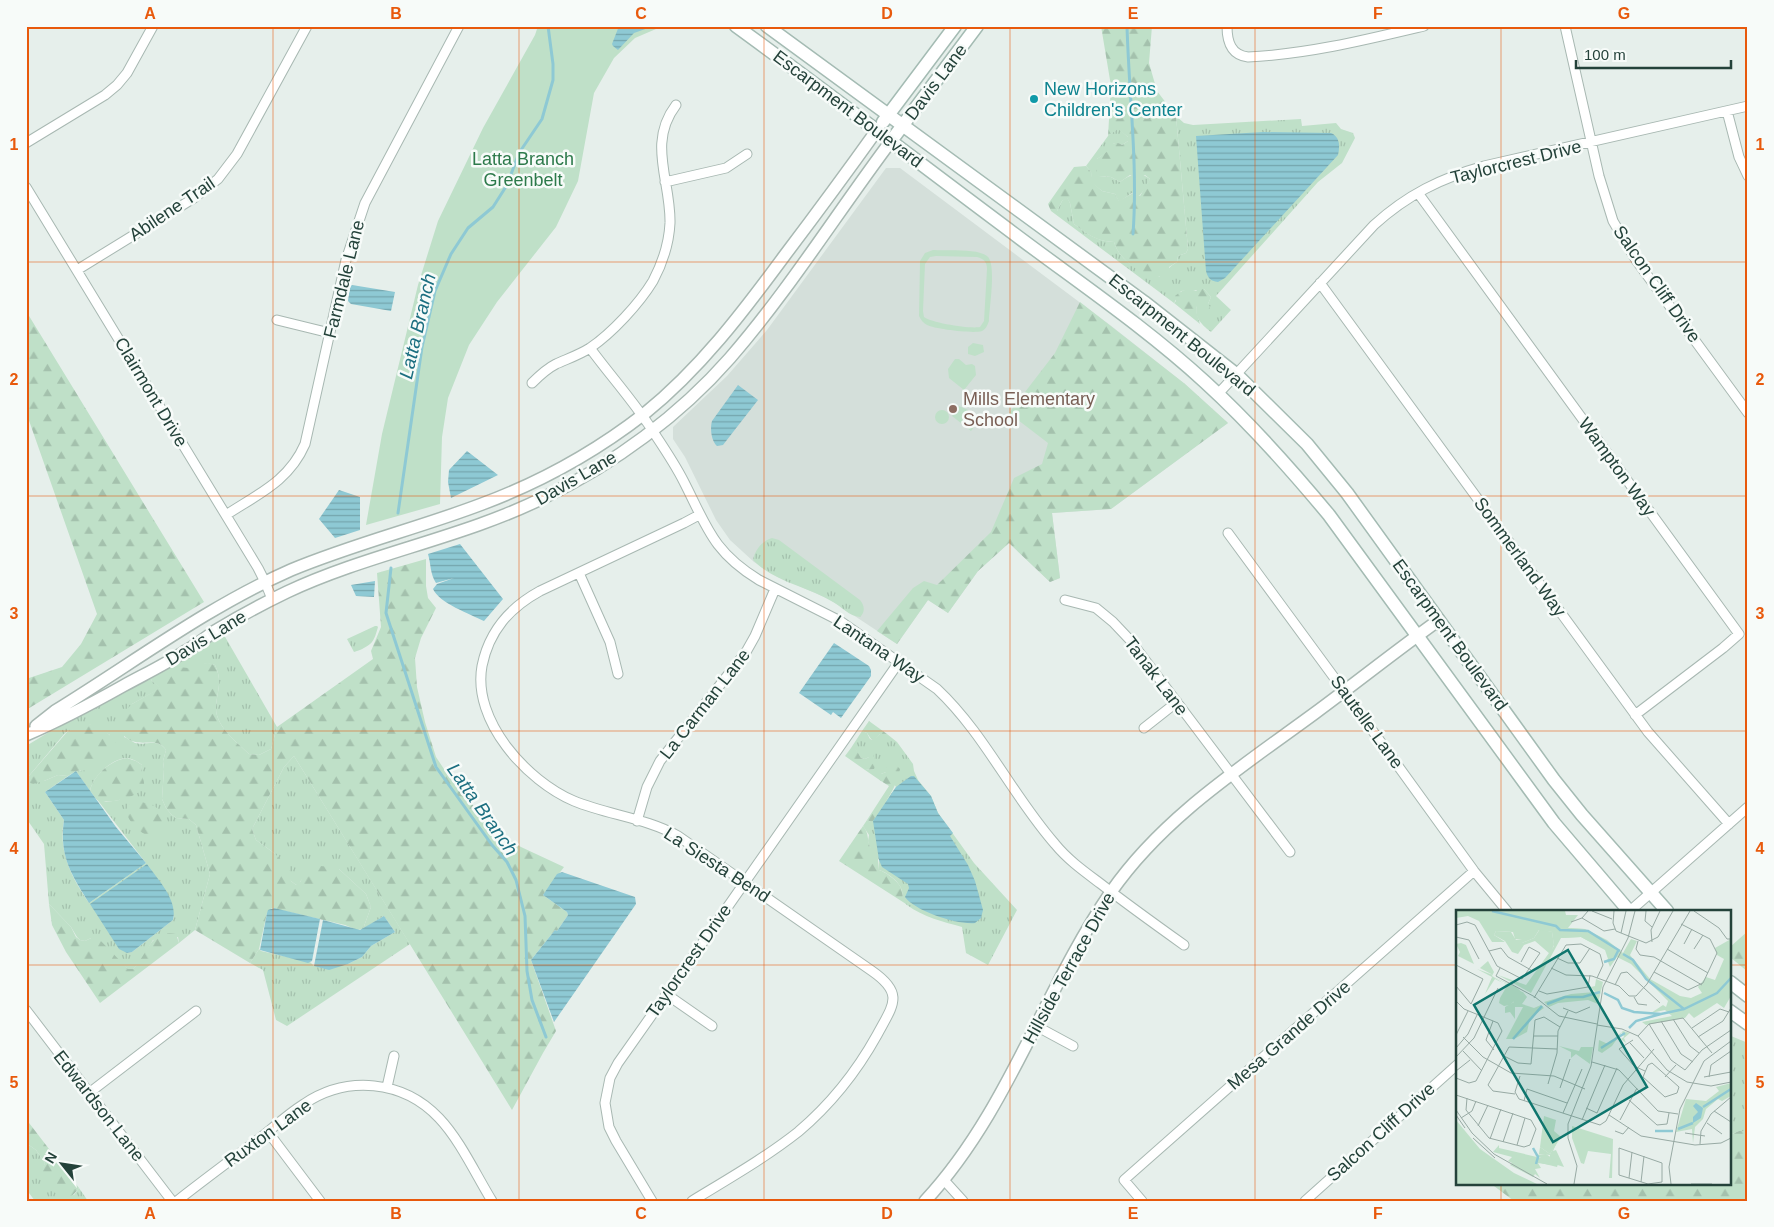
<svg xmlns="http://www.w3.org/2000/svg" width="1774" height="1227" viewBox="0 0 1774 1227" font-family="Helvetica,sans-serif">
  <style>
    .built { fill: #d4dfda }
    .grass { fill: url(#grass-tufts); fill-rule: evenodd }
    .forest { fill: url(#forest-firs) }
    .green { fill: #bfe0c8; fill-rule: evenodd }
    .water { fill: url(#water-rules) }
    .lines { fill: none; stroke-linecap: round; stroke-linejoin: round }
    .stream { stroke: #8ec9d4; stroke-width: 3 }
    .minor-casing { stroke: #a8b8b2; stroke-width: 11 }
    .tertiary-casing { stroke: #a8b8b2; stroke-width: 14 }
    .secondary-casing { stroke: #a4bbb3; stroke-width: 15 }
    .minor { stroke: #fff; stroke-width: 9 }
    .tertiary { stroke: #fff; stroke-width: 11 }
    .secondary { stroke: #fff; stroke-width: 12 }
    .grid { fill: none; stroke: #e8590c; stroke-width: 1; stroke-opacity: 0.55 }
    .culture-dot { fill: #0f9aa8; stroke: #f7fbf9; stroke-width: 2 }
    .education-dot { fill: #8d6e63; stroke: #f7fbf9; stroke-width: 2 }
    .labels { text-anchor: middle; stroke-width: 5; stroke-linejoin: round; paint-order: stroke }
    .street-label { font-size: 18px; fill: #24423a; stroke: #f7fbf9 }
    .culture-label { font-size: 18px; fill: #0d838f; stroke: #f7fbf9; text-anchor: start }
    .park-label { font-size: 18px; fill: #2d7a4b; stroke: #f7fbf9 }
    .education-label { font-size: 18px; fill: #785e54; stroke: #f7fbf9; text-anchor: start }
    .water-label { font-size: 19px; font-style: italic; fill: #1c6f80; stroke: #f7fbf9 }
    .inset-river { fill: none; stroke: #8ec9d4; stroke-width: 2.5 }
    .inset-road { fill: none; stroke: #98aaa4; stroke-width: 1 }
    .view { fill: #0f766e; fill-opacity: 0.15; stroke: #0f766e; stroke-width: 2.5 }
    .inset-edge { fill: none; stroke: #24423a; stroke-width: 2.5 }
    .neatline { fill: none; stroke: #e8590c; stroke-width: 2 }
    .grid-label { font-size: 16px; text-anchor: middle; font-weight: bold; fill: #e8590c }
  </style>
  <defs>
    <pattern id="grass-tufts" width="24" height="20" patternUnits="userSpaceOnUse" patternTransform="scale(1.25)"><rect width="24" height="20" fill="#bfe0c8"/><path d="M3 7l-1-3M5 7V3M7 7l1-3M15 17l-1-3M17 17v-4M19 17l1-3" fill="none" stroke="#a4c1ad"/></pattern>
    <pattern id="forest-firs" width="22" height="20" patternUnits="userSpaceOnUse" patternTransform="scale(1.25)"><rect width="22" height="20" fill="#bfe0c8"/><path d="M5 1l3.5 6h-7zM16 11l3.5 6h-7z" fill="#a4c1ad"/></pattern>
    <pattern id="water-rules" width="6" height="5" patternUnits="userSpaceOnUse" patternTransform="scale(1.25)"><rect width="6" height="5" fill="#8ec9d4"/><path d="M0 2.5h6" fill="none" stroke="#74a5ad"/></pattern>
  </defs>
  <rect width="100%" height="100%" fill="#e6efeb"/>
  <path class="built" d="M886 168H900L1110 325 1185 384 1228 423 1111 509 1052 513 1060 578 1050 582 1009 543 978 571 948 613 928 600 897 644 829 599 776 576 754 562 730 540 716 520 685 457 673 439V427L727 376 767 330Z"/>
  <path class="grass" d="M1176 116 1184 123 1193 125 1301 119 1302 126 1336 123 1341 129 1353 133 1355 138 1342 163 1318 182 1216 296 1231 310 1211 332C1203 326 1193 317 1197 306L1208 304 1211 297 1204 289C1196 291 1189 290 1181 291L1174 303 1051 211H1057L1062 201 1067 197 1070 203 1074 224C1085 233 1099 242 1114 242 1120 262 1140 271 1159 277 1165 272 1170 266 1177 262L1178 256 1186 253 1188 249Z
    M1118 128 1128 137V141L1122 145 1118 143H1114L1110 150 1097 159 1099 176 1111 177 1120 182C1129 175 1140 171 1150 179L1145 189 1139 196 1132 193 1119 202 1115 194 1102 191 1092 183 1091 172 1086 166 1108 136Z
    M772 538 779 540 860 600C865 606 865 612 860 617 849 616 842 607 833 602 807 586 774 582 753 560 755 550 762 541 772 538Z
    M360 633V650L354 652 347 639Z
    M224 635 277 727 271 749 259 755 249 754C237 742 215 726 216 707 217 690 223 682 215 665 205 662 200 665 190 668 185 669 175 667 169 666Z
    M150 677 152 681 161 688 132 704 124 737C127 738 131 741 135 743 147 746 158 738 166 750L163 761 164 769 162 799 166 808 171 814 176 818 189 819 196 825 210 874 195 930 179 943 178 937 153 940 140 962 133 969H128L91 938 85 941 80 940 77 937 71 927 49 904 44 844 26 818V746L64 723ZM89 724 110 735 81 771H76L90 791C92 777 113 757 128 758 133 759 138 762 142 765L141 772 119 800 106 802 96 798 146 863 89 903C72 878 58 852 64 820L45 792 68 776 58 775 44 781 28 779V777L66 732ZM174 915 173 920 132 952 127 953Z
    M862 731 867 733 870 739 873 740 880 734H887L897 742 913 764 914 771 918 780 931 796 938 813 974 863 1017 910 988 965 966 953 962 927C944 922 923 917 907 905 901 900 903 897 902 891 901 883 887 872 879 870V860L870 847 868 841 869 835 863 826 867 820 871 822 896 787 886 772 881 774V781L865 770 874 769 869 757 865 759 861 758 855 749 851 748Z
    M294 756 410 944 287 1026 276 1020 263 970 250 963 259 949 261 951 310 962 314 966 348 964 362 957 371 946 395 932 384 916 363 929 371 907 366 894 339 869 303 877 299 884 296 885 291 881 274 853 256 840 252 829 284 767Z
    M1731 1036 1748 1043V1131H1739L1730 1135Z
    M26 1143 36 1150 45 1163 43 1169 74 1195 79 1188 88 1201H35L26 1189Z"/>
  <path class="forest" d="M1101 26H1152L1149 63 1157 91 1176 116 1188 249 1186 253 1178 256 1177 262 1169 267V273L1150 280C1136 267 1119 260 1114 242 1098 242 1085 233 1074 224L1070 203 1067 198 1062 201 1057 211H1051L1048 204 1074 167 1086 166 1091 172 1093 183 1102 191 1115 194 1119 201 1133 193 1140 196 1150 179 1145 175 1138 179 1130 175 1120 182 1111 177 1099 176 1096 173 1097 159 1109 150 1110 146C1115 142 1117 142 1122 145L1128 141V137L1118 129 1108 136 1111 86Z
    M1199 288 1204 289 1211 297 1208 304 1210 307 1207 311 1197 306 1196 311 1200 324 1174 303 1176 301 1175 296C1182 290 1187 288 1196 291Z
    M1080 302 1185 384 1228 423 1111 509 1052 513 1060 578 1050 582 1009 543 978 571 948 613 928 600 897 644 877 631 913 588 924 581 937 585 991 532 1014 478 1042 464 1048 443 1009 413 1055 353Z
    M26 311 204 602 26 710V679L62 667 81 644 97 614 26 412Z
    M426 559V586L428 598 436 608 421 638 415 658 417 687 425 722 436 757 448 775 490 826 521 847 564 867 543 895 567 912 568 915 557 931 555 930 531 960 556 1031 543 1053 512 1110 294 756 284 767 252 829 256 840 274 853 289 867 291 881 296 885 301 881 302 872 306 865 333 867 339 869 366 894 371 907 363 929 357 930 345 925 272 908 267 913 259 949 250 963 195 930 210 874 196 825 189 819 176 818 171 814 166 808 162 799 164 769 163 761 166 750C154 731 131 759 115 721L132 704 160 688 152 681 150 677 169 666 188 668 197 664 208 663 215 665C223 682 217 690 216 707 215 726 237 742 249 754L259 755 271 749 277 727 373 659 371 651 381 627 377 573Z
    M869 721 887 734H880L874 740 871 739 867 733 862 731Z
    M84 723C98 725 113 734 118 747L117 750 92 770 76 771 68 776 58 775 44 781 33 784 30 783 28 777 67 732Z
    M851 748H855L861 758 865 759 869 757 870 754H873L876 764 874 769 865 770 845 756Z
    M127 758 136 761 142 765C142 767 141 770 141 773 142 778 146 782 143 788 138 797 107 805 98 800 95 799 93 794 90 791 93 775 111 760 127 758Z
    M887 763H894L900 769C897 788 884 804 873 821L871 822 867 820 889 786 881 781V774L886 772Z
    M136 801C143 802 153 804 158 809 166 816 169 831 158 836 145 841 123 818 127 808 128 804 133 803 136 801Z
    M863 826C869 833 867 839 870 847L877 849 879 870C886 872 899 882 901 888 903 895 902 898 906 904L839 861Z
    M49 904 71 927 76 937 80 940 85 941 95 936 98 938 128 969H133C149 953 150 929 176 934L179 943 100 1003 66 952 52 925Z
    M1748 931V972L1730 957V947Z
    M26 1119 79 1188C65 1209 48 1189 41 1172L45 1163 36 1150 26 1143Z
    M1739 1131H1748V1201H1514L1490 1183H1730V1135Z"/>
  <path class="green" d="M538 26H663L635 38 614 58 594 93 578 181 556 227 497 302 469 345 448 398 442 437 440 504 366 525 382 434 418 285 438 221 483 128 535 35Z
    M933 250C946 251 977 248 987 256 997 263 989 309 989 321 987 326 986 329 982 331 974 334 935 329 927 325 923 323 921 320 919 316L920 261 925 253ZM936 256 977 257C984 259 987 262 987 269L984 321 980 327C970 329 932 323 924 317L923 311 925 264 930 257Z
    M973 343 983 345 984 352 975 356 968 354V347Z
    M955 359H959L966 365 972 364 975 366 976 375 964 390 949 378 948 369Z
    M959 406 968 410 969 414 972 415 974 427 971 431 952 416Z
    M935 417a7 7 0 1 1 14 0a7 7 0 1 1-14 0Z
    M375 626H377L378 627C374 641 373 644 360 650V633Z"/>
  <path class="water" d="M619 26H654L634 33 618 50 613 46 612 44Z
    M1263 132 1331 133C1340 137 1340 146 1338 155L1225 278 1218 282C1210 281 1208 278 1206 271L1196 136Z
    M352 285 395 292 391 311 351 304 348 301 350 286Z
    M738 385 758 400 723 445 717 446C711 441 710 428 712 421Z
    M467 451 498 475 451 498 448 482 449 470Z
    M339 490 360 497V530L335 538 319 519Z
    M460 544 503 599 484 621C470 614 439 603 433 589L437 584 454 578 436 583C430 574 431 564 428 554Z
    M375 581 374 597 356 596 351 585Z
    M834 643 869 666 871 670V676L841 718 833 712 831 715 799 693Z
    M76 771 116 827 146 863 89 903C71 874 59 856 64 820L45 792Z
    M911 776H914L931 796 938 813 953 833 950 836 968 865 975 881 983 910 981 918 975 923C957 925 915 911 905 897L909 888 908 884 882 867 879 860 873 821 896 787Z
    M147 864C158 880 178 900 173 920L132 952 127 953 119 949 90 904Z
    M562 872 635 897 636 904 554 1022 531 960 555 930 557 931 568 915 567 912 543 895 557 874Z
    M274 908 320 919 312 961 308 963 260 950 267 913 268 910Z
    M384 916 395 932 371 946 362 957 348 964 329 970 314 966 323 920 360 930Z"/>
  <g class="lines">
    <path class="stream" d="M1127 26C1129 96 1138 165 1133 234
      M398 513 422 347 435 291 451 254 468 228 493 207 507 185 519 153 542 119 553 80V64L548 26
      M391 568 386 613 436 767 492 845 507 862 516 880 525 916 527 971 532 1000 546 1037"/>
    <g class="minor-casing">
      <path id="minor" d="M1227 26C1227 42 1231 55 1248 57 1308 54 1365 40 1424 26
        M1565 26 1599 176 1613 221 1636 260 1748 413
        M1727 111 1739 157 1748 176
        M26 143 105 95 117 85 127 73 153 26
        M665 182 726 168 747 154
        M26 187 258 568 265 582 272 599
        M1418 193 1739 634 1723 648 1635 715
        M77 270 194 198 218 179 237 154 307 26
        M1320 283 1648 732 1729 824
        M277 320 330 333
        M590 348C612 378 637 405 656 436 666 451 676 466 684 482 707 527 713 552 759 580L840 621 937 689C984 733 1012 795 1055 844 1068 860 1085 872 1101 884 1128 905 1156 925 1184 945
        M532 383C539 376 546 369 556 364 567 359 579 355 590 348 612 333 639 304 653 281 662 264 669 243 670 223 671 181 647 143 676 105
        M1218 394 1374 225C1407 195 1441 178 1484 166L1748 106
        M226 515C258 494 289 481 305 444L346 260 365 203 459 26
        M1228 533 1333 676 1474 871 1507 911
        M579 573 610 642 618 674
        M1065 600 1096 608 1113 622 1130 640 1290 852
        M1144 728 1177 702
        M637 821 647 787 660 761 746 652 755 636 775 589
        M1630 911 1748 807
        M666 994 712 1026
        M26 1010 172 1201
        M1036 1026 1073 1046
        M387 1087 394 1056
        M89 1093 196 1011
        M268 1132 320 1201
        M943 1179 963 1201
        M177 1201C204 1180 232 1159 259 1139 274 1127 288 1114 304 1104 347 1075 403 1080 439 1118 460 1140 476 1175 492 1201
        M652 1201 616 1141 609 1127 605 1103 610 1078 618 1063 673 985 899 662
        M692 1201C728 1179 765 1158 798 1132 830 1105 857 1071 877 1035 893 1005 905 994 872 971L678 836C646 818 608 815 574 801 527 781 472 721 482 666 489 631 509 608 540 591L684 523 699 515
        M1142 1201 1124 1180 1474 871
        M1305 1201 1458 1064"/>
    </g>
    <g class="tertiary-casing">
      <path id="tertiary" d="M36 726 55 711C133 663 207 607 291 570 353 544 419 528 482 504 541 482 595 452 644 414 700 369 743 312 785 255 816 214 847 172 877 130
        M26 735C59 721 91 704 123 686 143 675 164 665 184 652 195 646 205 638 215 631 238 617 262 604 287 592 370 553 463 538 545 497 614 464 680 415 730 358 789 290 837 213 891 141
        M925 1201C1008 1112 1043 991 1111 892 1163 817 1243 766 1315 713 1357 682 1397 650 1439 620"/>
    </g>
    <g class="secondary-casing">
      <path id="secondary" d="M736 26C828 93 918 162 1009 230 1075 280 1144 326 1205 382 1250 423 1290 468 1329 515L1554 823 1629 911
        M767 26 1144 302 1237 375 1307 444 1347 493 1554 780 1582 815 1667 911
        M883 122 955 26
        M891 141 977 26
        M1730 982 1748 996
        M1730 1011 1748 1024"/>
    </g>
    <use href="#minor" class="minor"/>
    <use href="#tertiary" class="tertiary"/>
    <use href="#secondary" class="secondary"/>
  </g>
  <path class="grid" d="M273 26V1201M519 26V1201M764 26V1201M1010 26V1201M1255 26V1201M1501 26V911M26 262H1748M26 496H1748M26 731H1748M26 965H1458M1730 965H1748M1501 1183V1201"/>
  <circle class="culture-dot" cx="1034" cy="99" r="5"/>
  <circle class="education-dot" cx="953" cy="409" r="5"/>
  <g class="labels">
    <g class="street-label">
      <text transform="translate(936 82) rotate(-53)" y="6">Davis Lane</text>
      <text transform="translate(848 109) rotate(37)" y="6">Escarpment Boulevard</text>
      <text transform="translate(1516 162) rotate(-14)" y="6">Taylorcrest Drive</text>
      <text transform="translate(172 209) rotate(-34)" y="6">Abilene Trail</text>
      <text transform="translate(344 279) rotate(-76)" y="6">Farmdale Lane</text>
      <text transform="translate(1657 284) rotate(55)" y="6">Salcon Cliff Drive</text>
      <text transform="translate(1182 335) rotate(39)" y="6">Escarpment Boulevard</text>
      <text transform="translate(151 392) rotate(59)" y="6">Clairmont Drive</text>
      <text transform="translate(1617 467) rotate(54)" y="6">Wampton Way</text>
      <text transform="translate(576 478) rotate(-30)" y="6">Davis Lane</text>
      <text transform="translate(1520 557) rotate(54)" y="6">Sommerland Way</text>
      <text transform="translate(1450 635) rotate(54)" y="6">Escarpment Boulevard</text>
      <text transform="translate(206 638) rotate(-31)" y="6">Davis Lane</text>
      <text transform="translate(879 649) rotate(34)" y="6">Lantana Way</text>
      <text transform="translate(1156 676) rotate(53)" y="6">Tanak Lane</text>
      <text transform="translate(705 704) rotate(-52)" y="6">La Carman Lane</text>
      <text transform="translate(1367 722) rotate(54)" y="6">Sautelle Lane</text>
      <text transform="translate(717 865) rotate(33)" y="6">La Siesta Bend</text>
      <text transform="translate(689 961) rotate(-55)" y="6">Taylorcrest Drive</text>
      <text transform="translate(1069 968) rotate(-61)" y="6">Hillside Terrace Drive</text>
      <text transform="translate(1289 1035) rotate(-41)" y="6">Mesa Grande Drive</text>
      <text transform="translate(99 1106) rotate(52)" y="6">Edwardson Lane</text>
      <text transform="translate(1381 1132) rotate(-42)" y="6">Salcon Cliff Drive</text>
      <text transform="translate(268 1133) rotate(-36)" y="6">Ruxton Lane</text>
    </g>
    <g class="culture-label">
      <text x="1044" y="95">New Horizons<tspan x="1044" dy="21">Children's Center</tspan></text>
    </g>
    <g class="park-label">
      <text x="523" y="165">Latta Branch<tspan x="523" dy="21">Greenbelt</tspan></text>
    </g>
    <g class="education-label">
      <text x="963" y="405">Mills Elementary<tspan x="963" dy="21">School</tspan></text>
    </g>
    <g class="water-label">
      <text transform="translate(417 326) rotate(-77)" y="7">Latta Branch</text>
      <text transform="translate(483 809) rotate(55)" y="7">Latta Branch</text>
    </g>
  </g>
  <g transform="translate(1456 910)">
    <rect width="275" height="275" fill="#e6efeb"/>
    <path d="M84 19 96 22 98 35 94 44 79 31 68 35 62 44 56 42 49 31 38 25 40 21 55 22 60 30H67L66 33 78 28ZM36 66 60 77 67 83 54 95 48 96 43 93 44 88 52 74ZM103 228 97 241 100 240 108 257 82 249 95 255 82 253 85 258 79 259 84 268 79 264 77 267 54 255 56 253 52 251 56 247 37 242 43 235V238L94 250V245L83 244 84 237 94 244Z" fill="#bfe0c8"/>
    <path d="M0 1H109L110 5H122L112 18 129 19 136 33 125 27 105 28 75 83 42 65 70 75 98 36 96 22 83 20 78 28 66 33V30L59 29 57 22 40 21 38 25 49 32H36L23 11 12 6 0 8ZM5 33 10 35 18 54 2 46 4 42 0 34ZM32 51 38 62 36 66 47 73 39 69 29 84 36 67 21 59 37 65 24 58ZM48 73 60 79 57 89 62 86V81L67 82 71 87 66 94 78 98 85 95 88 98 74 108 71 122 58 129H50L67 97H59V109L54 102 49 103V97L58 92 55 88 57 82ZM167 121 174 123 168 128 170 133 165 129 168 127 166 122 156 136 146 143 142 141 143 130 152 134ZM103 136 123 141 125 137H137L134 154 120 144 115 148V142ZM88 206 100 210 98 221 105 227 94 244 84 237ZM116 216 157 229 156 268H153L155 244 132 241 128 254 125 253 116 228ZM59 243 82 249 85 248 79 245 90 244 105 254 91 250 102 254 101 257 61 247Z" fill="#bfe0c8"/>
    <path d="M111 18 129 19 151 30 167 43 175 29 181 31 174 45 194 69 224 86 235 88 246 83 242 77 250 67 259 70 268 49 261 45 259 38 275 29V86L268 98 261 93 238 108 233 103 229 108 190 115 186 112 216 106 209 100 195 103 207 95 210 97 212 91 175 54 161 47 154 57 152 52 148 51 152 49 149 40 125 27 105 28ZM140 69 147 72 142 94 132 90 102 93 93 97 88 92 115 84 139 82 135 77 139 76ZM275 173V186L266 191 262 189 250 199 247 209 239 217 237 233 236 219 220 222 230 189 250 191 263 181 260 177ZM0 210 24 239 58 263 81 274H0Z" fill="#bfe0c8"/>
    <path d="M240 193 247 198 245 208 237 213V207L242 202 237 196Z" fill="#8ec9d4"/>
    <path class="inset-river" d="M36 1 100 16 104 20 132 21 164 41M167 44 177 50 190 69 228 99 261 83 275 68M148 52 158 49 162 41M148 83 162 90 166 98 178 102 205 104 228 99M91 94 109 87H127L144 82M173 118 180 111 205 104M57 129 86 96M145 138 169 123M247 197 275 179M222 219 237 213M199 221H217M77 238 82 247 80 254"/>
    <path class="inset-road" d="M136 1 156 9M158 1 157 13 160 21 190 33 202 27 217 1M190 1 189 11 196 17M238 1 263 18 271 29H275M126 8 148 21 159 19M115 12 126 8 132 1M0 15 11 12 19 15 41 56 66 69 84 43 73 37 65 52M165 23 170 1M0 27 13 30 23 49M182 31 180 39 184 45 198 47 246 75M196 32 195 20 204 1M228 34 236 19M211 39 252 63M238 39 247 25M33 41 45 38 52 47 75 60M101 48 112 53H124L134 38M0 55 27 69 15 94 0 76M44 58 40 66 79 87 103 106 141 114M95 58 110 65 136 66 163 76 173 86H180L191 74 234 1M198 62 232 80 247 73 261 43 254 29 225 14M159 75 165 63 171 62 204 93M83 81 91 84 132 77 134 65M178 87 182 94 191 95M78 88 110 35 125 34 144 44 147 55 141 68M0 91 8 99 42 113 46 121 20 171 13 173 0 168M107 98 120 103 134 97M217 109 234 136 243 143M37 111 30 130 38 140M205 111 225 144 237 152M193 114 215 150 229 160 246 140 275 120M141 115 166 119 182 126 211 160 231 172 255 176 275 172M236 118 264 99 273 102M0 125 12 101M78 126H102M182 126 193 114 227 108 256 143M7 127 27 147 55 163 98 166 129 179M242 127 267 111 275 98M177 130 163 139 178 156 189 161M174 133 188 148M0 138 12 124 21 105M7 141 26 161M48 146 62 153 75 154 79 110 88 107 104 117M0 147 18 128 42 78M136 152 163 160 202 201 222 204M196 153 223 177 221 183 209 187 187 167 192 155ZM0 161 14 150M64 166 59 182 63 189 144 215 150 211 167 175 198 139M209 167 220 155M248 167 275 162M253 167 255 155 275 141M92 174 101 143 102 121 112 101M104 178 114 149M59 184 37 181 32 175 53 137 101 139M0 185 75 210 80 219 74 235M11 188 10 200 33 228 68 237 74 235M173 190 201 215 211 214 213 203M68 191 71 179 111 193M130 198 141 203 161 158M0 200 16 223 38 244 91 274M258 201 275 212M107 203 126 159M0 205 9 218M153 205 185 226 239 235 265 233 275 228M5 208 16 201 20 191M126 210 149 155M164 210 181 178M251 213 266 224M22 216 32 195M159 221 167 224 173 217M229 223 249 226M17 228 39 248M34 229 45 199M47 232 57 203M244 234 245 221 255 204 275 187M61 235 69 208M163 238 206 253V272L192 274 163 265ZM173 268 176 242M185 272 188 246M118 274 121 256 112 228V214L135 156 147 77 172 28 179 1M215 274 213 257 224 199 248 151 275 131M235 274H256"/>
    <path class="view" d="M112 40 191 177 97 232 18 95Z"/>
    <rect width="275" height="275" class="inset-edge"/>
  </g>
  <rect width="1774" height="1227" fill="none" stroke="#f7fbf9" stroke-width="55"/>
  <g transform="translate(62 1164) rotate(300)" stroke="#f7fbf9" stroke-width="4" paint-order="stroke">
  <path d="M0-4L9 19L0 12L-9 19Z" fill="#24423a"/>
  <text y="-8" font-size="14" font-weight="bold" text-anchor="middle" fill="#24423a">N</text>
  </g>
  <path d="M1576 60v8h155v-8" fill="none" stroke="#24423a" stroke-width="2.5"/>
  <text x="1584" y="60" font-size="15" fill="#24423a" stroke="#f7fbf9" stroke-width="4" paint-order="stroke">100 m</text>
  <rect x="28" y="28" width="1718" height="1172" class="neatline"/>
  <g class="grid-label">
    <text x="150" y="19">A</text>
    <text x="396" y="19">B</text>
    <text x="641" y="19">C</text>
    <text x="887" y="19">D</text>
    <text x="1133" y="19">E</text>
    <text x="1378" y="19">F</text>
    <text x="1624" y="19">G</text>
    <text x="14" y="150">1</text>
    <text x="1760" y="150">1</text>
    <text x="14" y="385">2</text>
    <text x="1760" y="385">2</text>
    <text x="14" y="619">3</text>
    <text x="1760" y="619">3</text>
    <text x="14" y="854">4</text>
    <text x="1760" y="854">4</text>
    <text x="14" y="1088">5</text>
    <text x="1760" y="1088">5</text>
    <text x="150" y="1219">A</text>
    <text x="396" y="1219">B</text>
    <text x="641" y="1219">C</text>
    <text x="887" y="1219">D</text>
    <text x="1133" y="1219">E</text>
    <text x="1378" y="1219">F</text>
    <text x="1624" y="1219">G</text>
  </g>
</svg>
